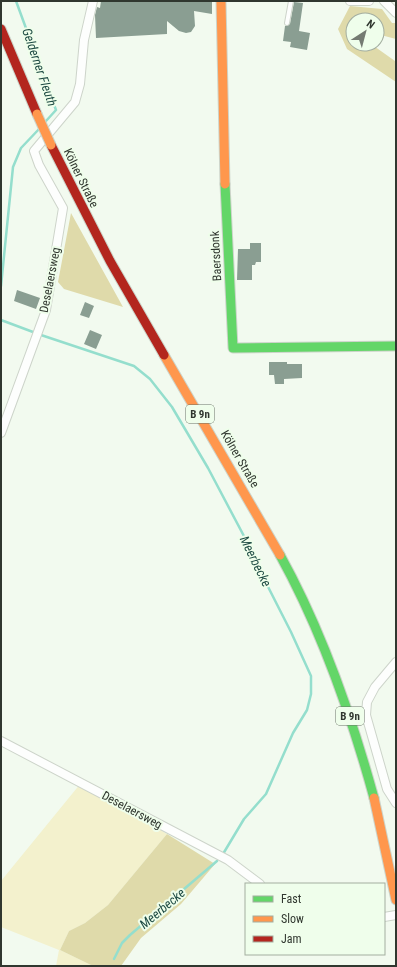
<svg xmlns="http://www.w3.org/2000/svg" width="397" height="967" viewBox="0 0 397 967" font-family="'Roboto Condensed',sans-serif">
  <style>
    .green { fill: #f3f1cd }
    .forest { fill: #dfdaaa }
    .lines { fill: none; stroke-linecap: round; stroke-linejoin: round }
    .stream { stroke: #94decd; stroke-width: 2.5 }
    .building { fill: #8a9e92 }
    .lane-casing { stroke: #cdd4ca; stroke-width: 6 }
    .street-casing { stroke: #cdd4ca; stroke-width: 10 }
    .fast-casing { stroke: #cdd4ca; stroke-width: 11 }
    .slow-casing { stroke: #cdd4ca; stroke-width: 11 }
    .jam-casing { stroke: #cdd4ca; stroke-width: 11 }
    .lane { stroke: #fdfefd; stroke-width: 4 }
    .street { stroke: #fdfefd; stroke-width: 8 }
    .fast { stroke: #63d668; stroke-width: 9 }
    .slow { stroke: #ff974d; stroke-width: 9 }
    .jam { stroke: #b3261e; stroke-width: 9 }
    .slow-bridge-casing { stroke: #cdd4ca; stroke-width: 11; stroke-linecap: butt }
    .slow-bridge { stroke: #ff974d; stroke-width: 9 }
    .labels { text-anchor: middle; stroke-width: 4; stroke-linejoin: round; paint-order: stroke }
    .shield { fill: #effeeb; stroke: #697367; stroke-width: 1 }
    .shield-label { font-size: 11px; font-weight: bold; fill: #30372f }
    .street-label { font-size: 12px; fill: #30372f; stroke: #effeeb }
    .water-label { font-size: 13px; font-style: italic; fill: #1f4c44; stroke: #effeeb }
  </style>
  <rect width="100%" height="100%" fill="#f2faef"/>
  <path class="green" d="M81 783 167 834 108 905 85 923 69 931 60 950 93 966H56L59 950 1 927V881Z"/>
  <path class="forest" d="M350 6 382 9 392 23H396V39L377 34V20H353V44H371L395 61 396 82 347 49 338 29Z
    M71 213 123 307 64 289 58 282Z
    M167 834 215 864 181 904 141 938 121 966H93L60 950 69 931 85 923 108 905Z"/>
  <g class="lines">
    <path class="stream" d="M16 1 56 110 46 121
      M1 286 13 167 21 148 40 128
      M1 320 33 332
      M41 335 134 366 150 379 172 407 208 468 255 557 261 573 291 632 311 676V694L307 710 293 733 266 794 244 819 223 854
      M114 959 122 943 130 935 217 861"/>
  </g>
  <path class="building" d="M101 1H212V14L194 11 195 26 191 32 186 33 179 31 167 21V34L96 38 95 15 97 7 100 8Z
    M294 2 303 3 299 31 310 33 307 50 290 47 291 42 283 41 285 26 290 24Z
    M250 243H261V262H256L255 265H252V280H237L238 249H250Z
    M17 290 40 298 36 309 14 301Z
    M85 302 94 306 89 318 80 315Z
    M90 330 102 335 96 349 84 344Z
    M269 362H287V364H302V378L284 379V384H275L274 375H269Z"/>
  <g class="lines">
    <g class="lane-casing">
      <path id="lane" d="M287 23 291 1"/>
    </g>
    <g class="street-casing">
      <path id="street" d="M350 1H369
        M384 1 396 13
        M1 433 46 310 63 208 39 165 34 151 75 102 80 84 84 40 93 1
        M396 662 375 687 367 702 366 715 387 789 396 803
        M1 741 228 860 260 884
        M384 917 396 915"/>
    </g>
    <g class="fast-casing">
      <path id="fast" d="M225 184 233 348 396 346
        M280 555C322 631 351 714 374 798"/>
    </g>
    <g class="slow-casing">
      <path id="slow" d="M221 1 225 184
        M164 355 280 555
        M374 798 396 900"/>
    </g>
    <g class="jam-casing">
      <path id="jam" d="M1 29 37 114
        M51 145 110 261 164 355"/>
    </g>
    <use href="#lane" class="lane"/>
    <use href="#street" class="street"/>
    <use href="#fast" class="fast"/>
    <use href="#slow" class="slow"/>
    <use href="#jam" class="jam"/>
    <g class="slow-bridge-casing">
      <path id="slow-bridge" d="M37 114 51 145"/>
    </g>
    <use href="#slow-bridge" class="slow-bridge"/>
  </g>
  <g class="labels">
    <g class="shield">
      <rect x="186" y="405" width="28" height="18" rx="3"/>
      <rect x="336" y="707" width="28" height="18" rx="3"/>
    </g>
    <g class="shield-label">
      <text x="200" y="418">B 9n</text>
      <text x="350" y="720">B 9n</text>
    </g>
    <g class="street-label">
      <text transform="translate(81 178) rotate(64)" y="4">Kölner Straße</text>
      <text transform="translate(216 256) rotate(-93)" y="4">Baersdonk</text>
      <text transform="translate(50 280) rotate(-79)" y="4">Deselaersweg</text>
      <text transform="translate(240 459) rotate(60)" y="4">Kölner Straße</text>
      <text transform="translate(132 810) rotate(28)" y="4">Deselaersweg</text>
    </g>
    <g class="water-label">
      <text transform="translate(40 67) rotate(71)" y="5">Gelderner Fleuth</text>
      <text transform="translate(256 561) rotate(64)" y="5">Meerbecke</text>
      <text transform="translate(162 908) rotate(-40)" y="5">Meerbecke</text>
    </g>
  </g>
  <rect width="397" height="967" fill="none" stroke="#30372f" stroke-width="4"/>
  <rect x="245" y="883" width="140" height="72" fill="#effeeb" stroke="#a3aea0"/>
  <rect x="253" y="896" width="20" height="6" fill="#63d668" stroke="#a3aea0"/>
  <text x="281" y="903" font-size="12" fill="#30372f">Fast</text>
  <rect x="253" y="916" width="20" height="6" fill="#ff974d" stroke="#a3aea0"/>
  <text x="281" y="923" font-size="12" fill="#30372f">Slow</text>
  <rect x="253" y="936" width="20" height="6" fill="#b3261e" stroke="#a3aea0"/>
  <text x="281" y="943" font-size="12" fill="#30372f">Jam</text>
  <g transform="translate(365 32) rotate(36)"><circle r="19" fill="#effeeb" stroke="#a3aea0"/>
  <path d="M0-3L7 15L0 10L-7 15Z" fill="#747b72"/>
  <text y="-6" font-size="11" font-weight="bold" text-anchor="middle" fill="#30372f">N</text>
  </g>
</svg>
